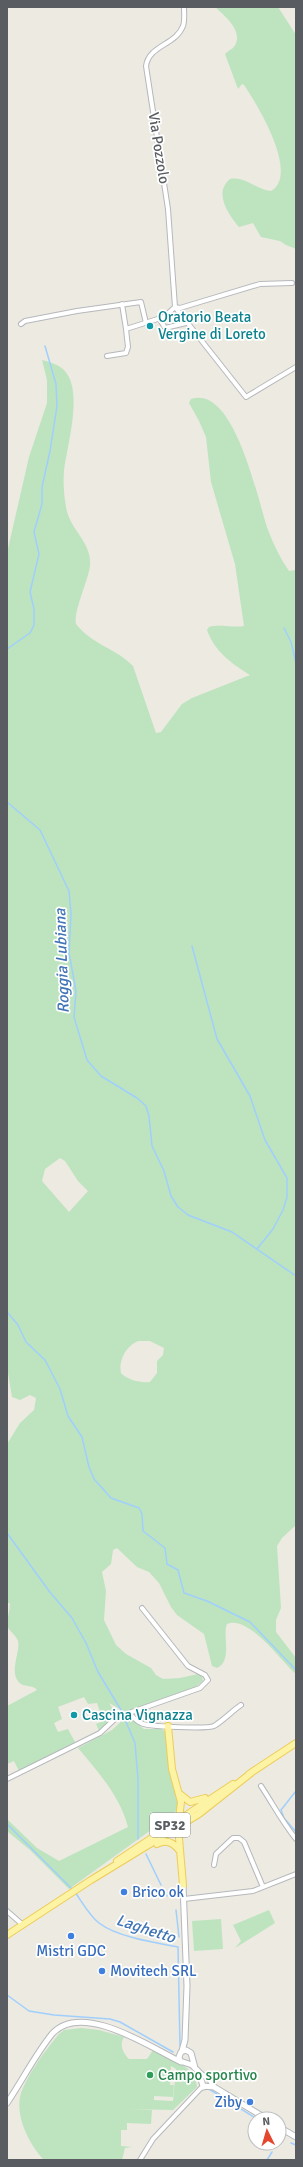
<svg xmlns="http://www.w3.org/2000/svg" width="303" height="2167" viewBox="0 0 303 2167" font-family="Signika,sans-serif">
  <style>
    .green { fill: #bde4bf; fill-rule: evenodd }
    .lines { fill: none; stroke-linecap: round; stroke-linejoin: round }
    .stream { stroke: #a0cffd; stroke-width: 1.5 }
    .minor-casing { stroke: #b6b8bd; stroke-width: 6 }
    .tertiary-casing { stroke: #b6b8bd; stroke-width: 7 }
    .primary-casing { stroke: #eecc58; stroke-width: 8 }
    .minor { stroke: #fff; stroke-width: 4 }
    .tertiary { stroke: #fff; stroke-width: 5 }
    .primary { stroke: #fdf3a5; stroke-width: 6 }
    .culture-dot { fill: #0f9aa8; stroke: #fff; stroke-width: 1.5 }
    .shop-dot { fill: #3f7fe0; stroke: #fff; stroke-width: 1.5 }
    .leisure-dot { fill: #2e9e5b; stroke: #fff; stroke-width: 1.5 }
    .labels { text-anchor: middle; stroke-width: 3.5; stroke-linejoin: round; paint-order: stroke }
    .shield { fill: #fff; stroke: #8b8e90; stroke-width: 1 }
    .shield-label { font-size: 14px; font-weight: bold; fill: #595d61 }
    .street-label { font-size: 15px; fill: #595d61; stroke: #fff }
    .culture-label { font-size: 15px; fill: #0d838f; stroke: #fff; text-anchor: start }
    .shop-label { font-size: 15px; fill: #366cbe; stroke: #fff; text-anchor: start }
    .leisure-label { font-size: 15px; fill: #27864d; stroke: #fff; text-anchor: start }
    .water-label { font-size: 16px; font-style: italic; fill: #4174b6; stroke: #fff }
  </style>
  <rect width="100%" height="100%" fill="#eceae1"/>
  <path class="green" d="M215 7H278L296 35V249L286 245 280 241 261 237 253 223 239 227C229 215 213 193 230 179 246 176 256 190 271 191 300 174 257 104 244 85L242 84 238 89 225 54C227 52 230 50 233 48 246 33 225 16 215 7Z
    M42 360C49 362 58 364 64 370 84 390 67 445 64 471 63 483 64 495 66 507 69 529 92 542 90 565 89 579 73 612 76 624 91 644 117 649 133 666L156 733 161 732 182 704 192 698 250 675C231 663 215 652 207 630L209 627C220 624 233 628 244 626L235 564 211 482 206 437 199 421 189 403 191 399C235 384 258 502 268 530 274 545 280 558 289 571L296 570V1525L282 1538 277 1546 281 1608 276 1620V1632L296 1658V1674C282 1662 248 1614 227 1624 222 1635 233 1661 217 1668L212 1666 204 1634 177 1615 171 1607 159 1583 149 1572 137 1567 117 1548 113 1550 111 1564 102 1572 106 1591 104 1620 116 1645 126 1654 151 1668 156 1675 163 1679 180 1678 198 1674 202 1677 203 1681 194 1688 125 1712 109 1703 116 1714 117 1718 100 1733 96 1724 101 1722V1715L97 1703 88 1704 84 1697 58 1707 62 1719 54 1723 58 1732 68 1729 76 1744 20 1773 14 1761 7 1764V1706L37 1690 35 1688C31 1686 27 1686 23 1685 6 1676 21 1653 18 1641 16 1635 10 1632 7 1626 7 1618 10 1611 10 1603H7V1444L20 1423 34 1410 36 1398 30 1395 20 1400 12 1397 7 1367V553L29 457 47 403V380ZM60 1158 65 1161 78 1181 88 1191 69 1212 42 1181 45 1169ZM139 1341H150L164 1348 163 1355 157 1361V1373L150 1382C141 1383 127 1380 121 1373 118 1361 127 1344 139 1341Z
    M126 1717H129L144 1729H162L167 1734 169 1771 179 1801 176 1811 169 1817 69 1889 30 1850 7 1831V1819L37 1848 59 1861 128 1827C120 1796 98 1772 78 1748L112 1730Z
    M269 1910 275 1923 235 1948 241 1941 233 1925Z
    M221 1919 223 1949 194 1951 192 1921Z
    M81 2028 99 2030 124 2037C119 2045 123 2053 129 2059H147L153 2050C170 2059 195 2065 197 2087L173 2110 127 2109 152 2110 151 2124 127 2123V2130H121V2146L132 2147 125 2148 122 2160H44C30 2145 16 2119 20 2097 24 2079 47 2048 59 2034L64 2030ZM171 2066 176 2069 173 2101 154 2100V2096L173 2097 174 2085H170Z"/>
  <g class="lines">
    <path class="stream" d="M284 628 291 642 296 663
      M7 649 30 633 34 625V609L30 592 39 554 34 532 42 504V487L50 451 57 406 56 384 45 346
      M7 802 40 830 69 891 71 914 69 953 76 991 74 1017 87 1060 101 1076 137 1098 146 1106 149 1116 152 1146 164 1171 171 1196 178 1207 188 1215 232 1232 296 1276
      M192 946 217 1039 250 1096 265 1140 287 1178V1197L283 1210 273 1229 257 1249
      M7 1312 18 1325 26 1342 45 1360 60 1389 68 1416 82 1437 89 1467 94 1479 111 1498 139 1508 142 1514 143 1531 165 1548 167 1564 178 1570 184 1593 207 1601 250 1622 296 1670
      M7 1533 49 1591 72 1618 86 1643 98 1672 121 1710 135 1743 138 1779V1839
      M296 1791 281 1810 284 1818 296 1832
      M7 1824 72 1889
      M146 1854 161 1885
      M75 1892C82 1902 89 1915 99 1923 117 1937 156 1943 178 1947L180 2046
      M165 1893 167 1896
      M176 1910 179 1937
      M7 1995 29 2011 54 2015 110 2019 120 2022 173 2052
      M209 2089 257 2119
      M279 2132 281 2134
      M291 2143 296 2145
      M267 2160 272 2152"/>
    <g class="minor-casing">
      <path id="minor" d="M122 304 126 329
        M175 307 168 209 146 66C149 45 176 45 183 26 185 21 184 13 184 7
        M175 307 246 397 296 367
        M175 307 180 308 260 284 292 283
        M159 318 165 328 186 323
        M21 324 25 321 77 311 141 302 146 323
        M107 356 126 353 128 347 126 329 164 317 175 307
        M129 1713 200 1688 208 1680 205 1675 188 1666 142 1608
        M7 1779 100 1733 118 1716 129 1713C133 1717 136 1721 141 1723 147 1727 208 1729 214 1726 224 1720 232 1711 241 1705
        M261 1786C273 1804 282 1822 296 1839
        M214 1865 216 1854 233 1838H239L244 1842 263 1887
        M184 1899 253 1891 296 1874
        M7 1911 23 1925
        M140 2160 153 2139 201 2088 205 2087"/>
    </g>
    <g class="tertiary-casing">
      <path id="tertiary" d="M182 2051 185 2040 187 1986 183 1885
        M195 2068 191 2053 186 2050 181 2052 179 2057 180 2061 192 2065 202 2075 209 2078 214 2087
        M199 2073 203 2086 214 2087 267 2119
        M7 2103C22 2081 35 2055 52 2034 82 2000 153 2049 181 2062
        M279 2127 296 2137"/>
    </g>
    <g class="primary-casing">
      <path id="primary" d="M168 1726 172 1769 181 1802 179 1819
        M249 1774 296 1743
        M180 1794 190 1802 205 1798
        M157 1844C166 1839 173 1842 179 1850
        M117 1861 233 1784
        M183 1885 179 1838 180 1830 186 1826
        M7 1935 91 1880 199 1814 251 1773"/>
    </g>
    <use href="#minor" class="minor"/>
    <use href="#tertiary" class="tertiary"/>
    <use href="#primary" class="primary"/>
  </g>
  <g class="culture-dot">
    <circle cx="150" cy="326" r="4"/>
    <circle cx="74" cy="1715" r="4"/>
  </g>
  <g class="shop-dot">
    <circle cx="124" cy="1892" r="4"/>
    <circle cx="71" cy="1936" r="4"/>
    <circle cx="102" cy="1971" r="4"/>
    <circle cx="250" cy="2102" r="4"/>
  </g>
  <circle class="leisure-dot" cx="150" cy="2075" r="4"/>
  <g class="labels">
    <rect class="shield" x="150" y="1813" width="40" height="24" rx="3"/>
    <g class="shield-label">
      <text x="170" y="1830">SP32</text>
    </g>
    <g class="street-label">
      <text transform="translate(159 148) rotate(81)" y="5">Via Pozzolo</text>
    </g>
    <g class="culture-label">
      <text x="158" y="322">Oratorio Beata<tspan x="158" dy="17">Vergine di Loreto</tspan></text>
      <text x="82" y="1720">Cascina Vignazza</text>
    </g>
    <g class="shop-label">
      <text x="132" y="1897">Brico ok</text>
      <text x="71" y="1956" text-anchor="middle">Mistri GDC</text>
      <text x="110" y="1976">Movitech SRL</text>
      <text x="242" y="2107" text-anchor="end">Ziby</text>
    </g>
    <g class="leisure-label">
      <text x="158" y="2080">Campo sportivo</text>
    </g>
    <g class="water-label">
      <text transform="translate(61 961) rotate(-92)" y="6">Roggia Lubiana</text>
      <text transform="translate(146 1928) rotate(18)" y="6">Laghetto</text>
    </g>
  </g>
  <rect width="303" height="2167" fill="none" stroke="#595d61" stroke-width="16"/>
  <g transform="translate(267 2131) rotate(355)"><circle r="19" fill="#ffffff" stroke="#bdbec0"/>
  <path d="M0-3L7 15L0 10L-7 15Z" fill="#e5462e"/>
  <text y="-6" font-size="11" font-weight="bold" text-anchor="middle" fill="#595d61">N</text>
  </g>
</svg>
